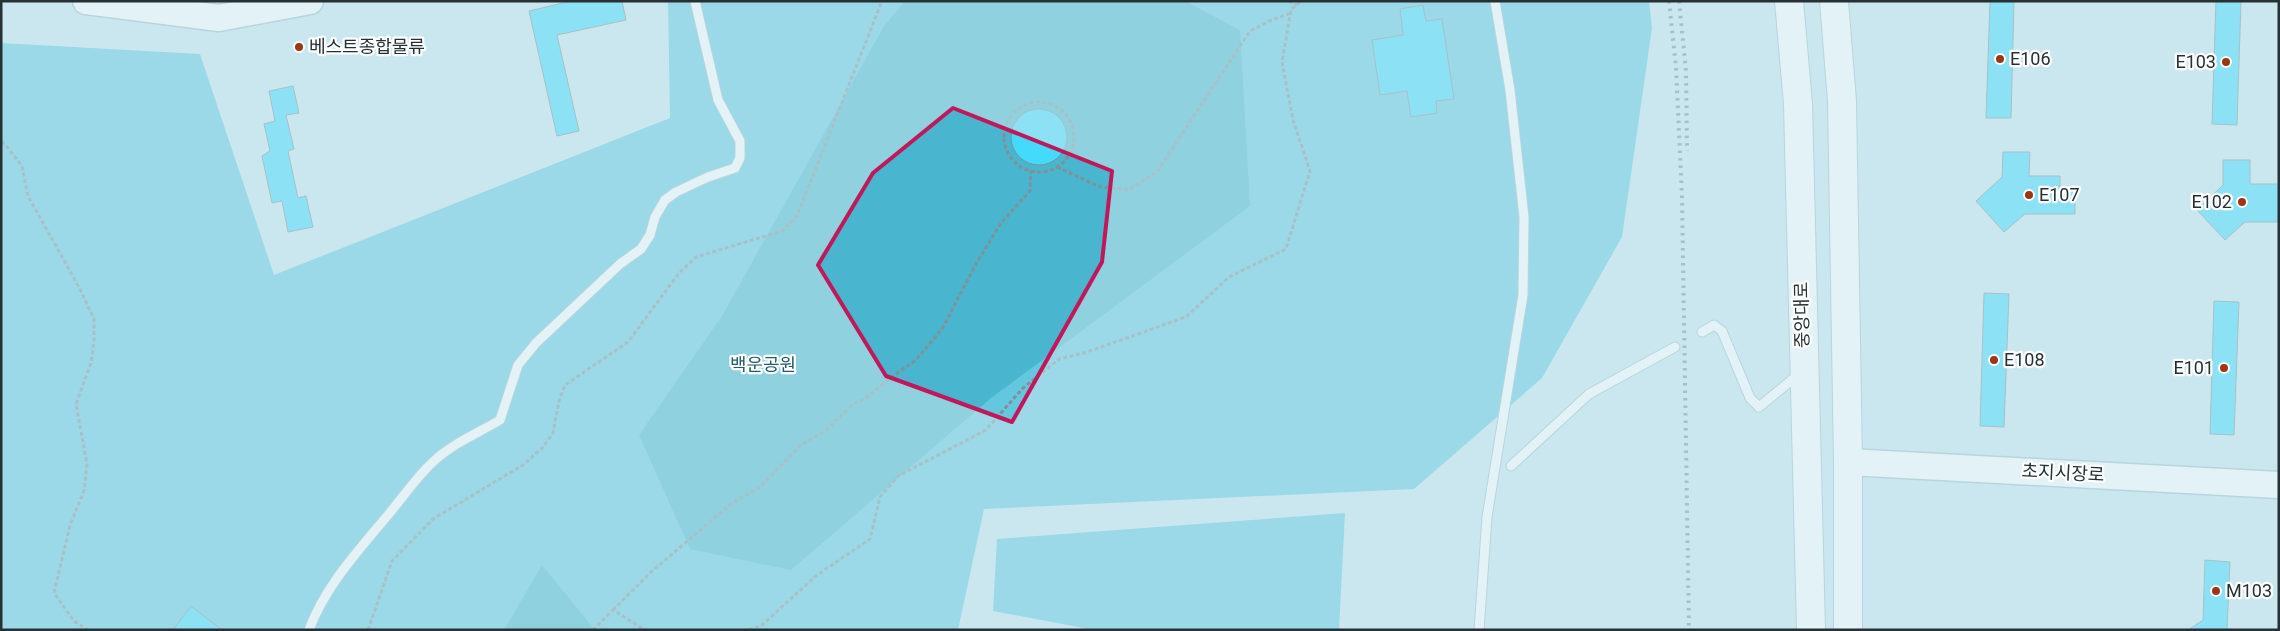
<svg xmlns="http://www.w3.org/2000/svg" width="2280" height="631" viewBox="0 0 2280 631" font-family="Roboto,'Noto Sans KR',sans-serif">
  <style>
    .green { fill: #64c7e0 }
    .forest { fill: #49b5ce }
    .building { fill: #44dafb; stroke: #79939b }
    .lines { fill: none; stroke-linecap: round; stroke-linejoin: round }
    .lane-casing { stroke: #a3bec6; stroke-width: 11 }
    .secondary-casing { stroke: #a3bec6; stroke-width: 29 }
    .primary-casing { stroke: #a3bec6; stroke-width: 30 }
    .path { stroke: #7d9398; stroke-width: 3; stroke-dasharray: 4 2.5; stroke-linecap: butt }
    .lane { stroke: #fff; stroke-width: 9 }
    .secondary { stroke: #fff; stroke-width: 26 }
    .primary { stroke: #fff; stroke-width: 28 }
    .rail { stroke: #7c9197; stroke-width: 4; stroke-dasharray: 2.5 5; stroke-linecap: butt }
    .marked { fill: none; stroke: #c2185b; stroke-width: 4; stroke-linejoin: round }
    .poi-dot { fill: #9d3517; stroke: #fff; stroke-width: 2 }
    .labels { text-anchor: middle; stroke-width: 4.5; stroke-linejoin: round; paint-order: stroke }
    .poi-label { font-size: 18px; fill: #253134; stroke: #fff; text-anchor: start }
    .street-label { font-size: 18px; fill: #253134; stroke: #fff }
    .park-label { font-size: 18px; fill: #225d6b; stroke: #fff }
  </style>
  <rect width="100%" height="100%" fill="#cae7ef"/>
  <path class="green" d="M668 1H1649L1652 28 1622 237 1542 378 1414 489 984 509 958 630H1V43L200 54 274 275 670 118Z
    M1345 513 1339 630H1094L993 611 997 539Z"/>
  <path class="forest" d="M905 1H1185L1240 30 1250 206 991 398 791 570 690 549 639 435 722 316 884 26Z
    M542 565 595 630H504Z"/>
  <path class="building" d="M571 1H622L626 20 557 35 579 131 557 136 529 11Z
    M1990 1H2014L2011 118H1986Z
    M2216 1H2241L2237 125 2212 124Z
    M1423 5 1426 21 1442 19 1454 99 1436 101 1437 113 1411 117 1407 91 1380 95 1372 40 1403 35 1400 9Z
    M293 86 299 113 286 115 294 149 288 151 298 198 306 196 313 227 288 232 282 201 272 203 262 156 270 151 264 124 275 121 269 91Z
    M1011 137a28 28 0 1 1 56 0a28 28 0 1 1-56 0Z
    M2003 152H2030L2029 176H2060V189H2075V214H2025L2004 232 1976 201 2002 177Z
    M2223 160H2250V184H2279V222H2245L2225 240 2197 210 2223 185Z
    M1984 293 2009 294 2004 427 1980 426Z
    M2214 301 2239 302 2234 435 2210 434Z
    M2205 560 2230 562 2227 630H2188L2203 620Z
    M191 606 222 630H173Z"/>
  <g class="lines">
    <g class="lane-casing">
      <path id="lane" d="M1702 332 1714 325 1722 331 1750 398 1759 407 1799 374
        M1511 466 1589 394 1675 347
        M309 630C325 586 359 550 388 515 404 496 417 476 435 460 454 443 478 433 500 420L518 365 536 343 620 264 641 249 650 235 655 217 665 200 676 192 708 177 735 168 740 158V141L718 100 695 1
        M1479 630 1487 517 1523 295 1524 217 1510 90 1495 1"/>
    </g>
    <g class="secondary-casing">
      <path id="secondary" d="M86 1 219 18 310 1
        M1848 462 2279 485"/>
    </g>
    <g class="primary-casing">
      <path id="primary" d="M1789 1 1798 104 1811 630
        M1834 1 1842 101 1848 462V630"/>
    </g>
    <path class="path" d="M1289 1 1297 5
      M1004 137a35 35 0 1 1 70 0a35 35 0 1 1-70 0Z
      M1 142 5 144 22 166 28 196 80 289 94 319V341L91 363 76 404 87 464 84 491 70 525 54 593 74 621 88 630
      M1057 167 1100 187 1128 190 1157 172 1250 31 1271 20 1291 13
      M613 610 651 572 732 503 759 488 801 445 825 431 853 404 865 399 890 378 916 360 942 329 977 262 1001 223 1030 191 1031 171
      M368 630 392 561 433 519 523 465 543 447 553 433 559 401 565 385 628 342 679 273 696 257 782 231 797 216 882 1
      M593 630 613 610 645 630
      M749 630 762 625 817 575 870 539 880 497 898 476 986 430 1022 389 1059 359 1084 353 1186 317 1229 277 1286 249 1310 171 1293 120 1282 62 1291 10 1301 1"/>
    <use href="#lane" class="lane"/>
    <use href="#secondary" class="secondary"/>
    <use href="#primary" class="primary"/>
    <path class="rail" d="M1669 1 1676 67 1682 197 1689 630
      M1679 1 1686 71 1687 151"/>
  </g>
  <path d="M0 0H2280V631H0ZM953 108 1112 171 1102 262 1012 422 886 376 818 265 873 173Z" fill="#cae7ef" fill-opacity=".55" fill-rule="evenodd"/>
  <path class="marked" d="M953 108 1112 171 1102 262 1012 422 886 376 818 265 873 173Z"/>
  <g class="poi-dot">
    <circle cx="299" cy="47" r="5"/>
    <circle cx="2000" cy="59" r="5"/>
    <circle cx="2226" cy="62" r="5"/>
    <circle cx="2029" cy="195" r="5"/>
    <circle cx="2242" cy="202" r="5"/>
    <circle cx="1994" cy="360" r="5"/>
    <circle cx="2224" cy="368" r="5"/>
    <circle cx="2216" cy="591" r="5"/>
  </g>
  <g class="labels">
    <g class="poi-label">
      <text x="309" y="53">베스트종합물류</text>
      <text x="2010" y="65">E106</text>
      <text x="2216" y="68" text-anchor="end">E103</text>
      <text x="2039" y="201">E107</text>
      <text x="2232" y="208" text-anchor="end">E102</text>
      <text x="2004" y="366">E108</text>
      <text x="2214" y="374" text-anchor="end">E101</text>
      <text x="2226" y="597">M103</text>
    </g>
    <g class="street-label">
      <text transform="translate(1802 315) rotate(-91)" y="6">중앙대로</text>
      <text transform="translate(2063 473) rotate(3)" y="6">초지시장로</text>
    </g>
    <g class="park-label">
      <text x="763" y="371">백운공원</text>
    </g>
  </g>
  <rect width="2280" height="631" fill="none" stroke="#253134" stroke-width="5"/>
</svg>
